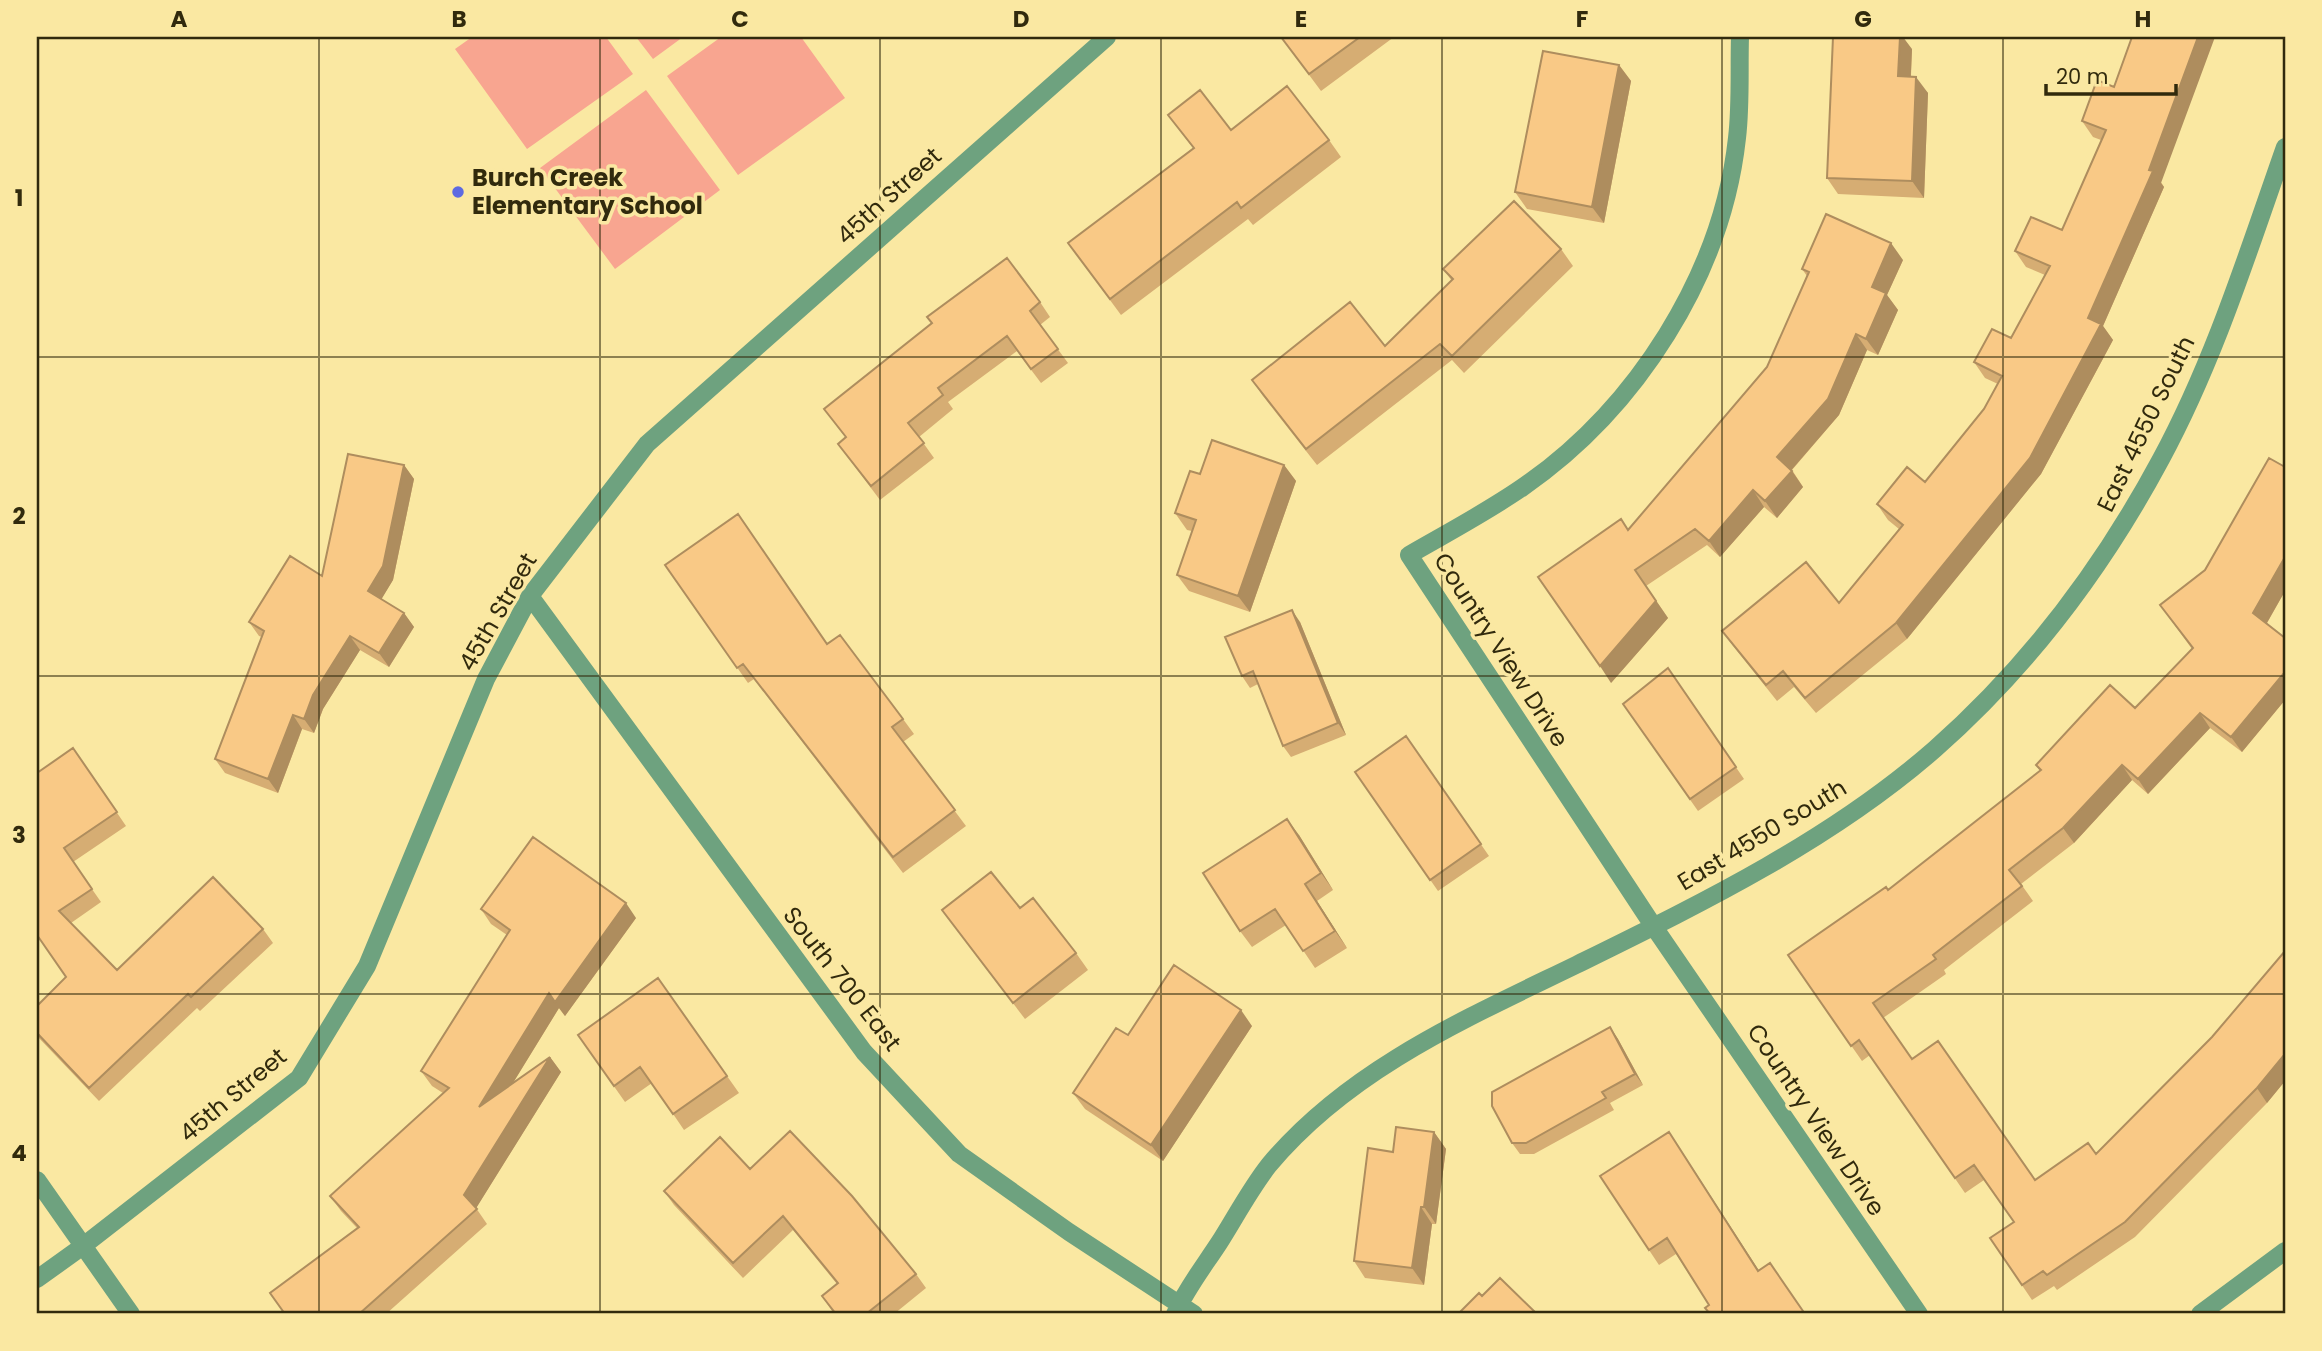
<svg xmlns="http://www.w3.org/2000/svg" width="2322" height="1351" viewBox="0 0 2322 1351" font-family="Poppins,sans-serif">
  <style>
    .pitch { fill: #f8a590 }
    .lines { fill: none; stroke-linecap: round; stroke-linejoin: round }
    .minor { stroke: #6ea27f; stroke-width: 18 }
    .wall { fill: #d6ad73 }
    .shaded-wall { fill: #ae8d5e }
    .building { fill: #f9c986; stroke: #ae8d5e; stroke-width: 2 }
    .grid { fill: none; stroke: #312a0d; stroke-width: 2; stroke-opacity: 0.55 }
    .poi-dot { fill: #5d6ae1; stroke: #fae8a2; stroke-width: 2.5 }
    .labels { text-anchor: middle; stroke-width: 7; stroke-linejoin: round; paint-order: stroke }
    .poi-label { font-size: 24px; font-weight: bold; fill: #312a0d; stroke: #fae8a2; text-anchor: start }
    .street-label { font-size: 24px; fill: #312a0d; stroke: #fae8a2 }
    .neatline { fill: none; stroke: #312a0d; stroke-width: 2.5 }
    .grid-label { font-size: 23px; text-anchor: middle; font-weight: bold; fill: #312a0d }
  </style>
  <rect width="100%" height="100%" fill="#fae8a2"/>
  <path class="pitch" d="M472 37H606L633 74 527 149 455 49Z
    M636 37H683L653 59Z
    M721 37H801L845 98 738 175 667 76Z
    M646 90 720 190 615 269 540 168Z"/>
  <g class="lines">
    <path class="minor" d="M1740 37C1739 70 1741 105 1737 138 1722 275 1636 409 1523 487 1487 512 1447 533 1409 555L1654 927 1919 1314
      M530 596 864 1052 959 1154 1069 1232 1194 1314
      M37 1180 131 1314
      M37 1279 83 1246 299 1078 367 966 486 679 530 596 647 444 1107 37
      M1175 1314C1186 1289 1204 1266 1219 1243 1235 1218 1250 1189 1269 1165 1349 1069 1467 1018 1576 965 1700 904 1830 841 1935 749 2028 667 2102 569 2161 459 2214 361 2248 252 2285 147
      M2200 1314 2285 1251"/>
  </g>
  <path class="wall" d="M1281 37H1394L1321 91Z
    M1912 49 1911 76 1928 93 1924 198 1838 194 1827 178Z
    M1619 65 1631 81 1604 223 1527 209 1515 192Z
    M2097 80 2164 187 2103 326 2113 340 2041 474 1907 639 1816 713 1794 687 1777 701 1734 647 1722 631 1839 603 1899 529 1888 520 1877 504 1925 482 1984 409 1998 384 1985 378 1974 362 2011 338 2045 275 2026 267 2015 251 2062 230 2101 140 2093 137 2082 121Z
    M1168 115 1231 130 1329 140 1341 157 1253 225 1248 219 1121 315 1068 243 1193 148Z
    M1561 249 1573 266 1464 373 1452 360 1317 465 1263 396 1252 380 1385 346 1452 281 1443 269Z
    M1903 260 1887 295 1898 310 1878 355 1867 350 1839 415 1792 470 1803 487 1777 518 1764 507 1720 557 1707 545 1646 586 1668 618 1611 683 1628 530 1767 367 1807 276 1802 269Z
    M1040 302 1050 317 1040 325 1068 363 1041 383 1017 351 948 402 953 409 919 437 934 458 880 500 838 444 846 438 824 409Z
    M404 465 414 479 393 580 381 599 404 613 414 627 389 667 360 650 323 709 314 733 302 729 278 793 225 773 215 759 262 637 259 636 249 622 322 576Z
    M1284 465 1296 481 1250 612 1189 591 1177 575 1192 531 1187 530 1175 513 1200 474Z
    M2285 467V591L2267 623 2285 638V700L2242 752 2210 728 2148 794 2132 780 2074 843 2021 884 2033 901 1944 970 1946 974 1883 1018 1912 1059 2035 1180 2096 1154 2212 1037 2285 951V1081L2267 1103 2135 1237 2057 1290 2054 1286 2032 1300 1990 1238 2014 1222 1984 1180 1965 1193 1870 1055 1862 1061 1788 955 1888 890 2040 771 2036 765 2135 708 2192 649 2160 605 2205 570Z
    M665 565 828 644 903 719 914 734 903 742 966 826 903 873 754 679 748 683Z
    M1300 622 1346 735 1291 757 1283 746 1258 684 1250 688 1242 676Z
    M1668 668 1744 779 1698 811 1623 704Z
    M1406 736 1489 856 1438 891 1355 772Z
    M73 748 126 826 73 862 101 902 71 923 117 970 263 929 273 943 200 1011 197 1008 99 1101 37 1036V1006L66 977 37 935Z
    M1299 835 1333 890 1317 901 1347 948 1315 968 1286 925 1252 947 1240 931Z
    M1020 908 1076 953 1088 970 1025 1019 942 910Z
    M481 909 636 918 565 1016 559 1008 513 1083 550 1057 561 1072 476 1208 487 1224 386 1314H285L270 1293 357 1228 341 1211 330 1196 443 1093 432 1086 421 1071 507 935 491 924Z
    M658 978 739 1093 684 1130 652 1083 625 1102 578 1035Z
    M1252 1026 1163 1161 1085 1109 1073 1093 1128 1035Z
    M1610 1027 1618 1039 1643 1085 1610 1103 1614 1110 1534 1154H1520L1512 1143Z
    M1434 1132 1446 1149 1436 1224H1432L1424 1285 1365 1278 1354 1261 1393 1152Z
    M1669 1132 1679 1147 1709 1305 1676 1254 1659 1265 1649 1250Z
    M750 1169 916 1274 926 1288 894 1314H834L822 1296 837 1284 793 1230 743 1278 674 1205 664 1191Z"/>
  <path class="shaded-wall" d="M1900 37H1903L1912 49 1910 93 1898 76Z
    M2198 37H2215L2161 183 2164 187 2103 326 2113 340 2041 474 1907 639 1896 623 2149 170Z
    M1619 65 1631 81 1604 223 1592 207Z
    M1916 77 1928 93 1924 198 1912 181Z
    M1891 243 1903 260 1887 295 1898 310 1878 355 1866 339 1872 287Z
    M1856 334 1867 350 1839 415 1788 474 1777 457Z
    M404 465 414 479 393 580 378 605 368 591Z
    M1284 465 1296 481 1250 612 1238 596Z
    M1792 471 1803 487 1777 518 1765 501Z
    M1753 490 1764 507 1720 557 1709 541Z
    M2285 557V591L2264 628 2253 613Z
    M1635 570 1668 618 1611 683 1600 666Z
    M1292 610 1300 622 1346 735 1338 723Z
    M404 613 414 627 389 667 379 653Z
    M350 636 360 650 323 709 314 733 304 719 313 695Z
    M2285 672V700L2242 752 2231 737Z
    M2200 713 2210 728 2148 794 2138 779Z
    M293 715 302 729 278 793 268 779Z
    M2122 765 2132 780 2074 843 2063 828Z
    M1287 819 1299 835 1333 890 1321 873Z
    M1305 884 1317 901 1347 948 1335 931Z
    M626 903 636 918 565 1016 559 1008 489 1122 479 1107 549 993Z
    M1241 1010 1252 1026 1163 1161 1151 1145Z
    M1610 1027 1618 1039 1643 1085 1635 1074Z
    M2285 1054V1081L2267 1103 2257 1088Z
    M550 1057 561 1072 475 1210 464 1195Z
    M1434 1132 1446 1149 1436 1224 1424 1207Z
    M1669 1132 1679 1147 1769 1286 1758 1271Z
    M1421 1207 1432 1224 1424 1285 1412 1268Z"/>
  <path class="building" d="M1281 37H1360L1309 74Z
    M1833 37H1900L1898 76 1916 77 1912 181 1827 178Z
    M2132 37H2198L2149 170 2153 171 2088 318 2101 324 2030 458 1896 623 1805 698 1783 671 1766 685 1722 631 1806 562 1839 603 1903 525 1877 504 1907 467 1925 482 1984 409 2002 376 1974 362 1992 329 2011 338 2050 266 2015 251 2031 217 2062 230 2106 130 2082 121 2097 80 2114 87Z
    M1543 51 1619 65 1592 207 1515 192Z
    M1287 86 1329 140 1241 208 1237 202 1110 299 1068 243 1194 148 1168 115 1200 90 1231 130Z
    M1514 201 1561 249 1452 356 1440 344 1306 449 1252 380 1350 302 1385 346 1453 279 1443 269Z
    M1826 214 1891 243 1872 287 1886 293 1866 339 1856 334 1828 399 1777 457 1792 471 1765 501 1753 490 1709 541 1695 529 1635 570 1656 601 1600 666 1538 577 1621 519 1628 530 1767 367 1809 272 1802 269Z
    M1007 258 1040 302 1030 311 1058 349 1031 369 1007 336 938 388 943 395 908 423 924 443 871 486 838 444 846 437 824 409 932 323 927 317Z
    M1212 440 1284 465 1238 596 1177 575 1196 520 1175 513 1190 471 1200 474Z
    M348 454 404 465 383 566 368 591 404 613 379 653 350 636 313 695 304 719 293 715 268 779 215 759 264 631 249 622 290 556 322 576Z
    M2269 458 2285 467V557L2253 613 2285 638V672L2231 737 2200 713 2138 779 2122 765 2063 828 2009 870 2022 886 1933 955 1936 959 1873 1003 1912 1059 1938 1041 2035 1180 2088 1143 2096 1154 2212 1037 2285 951V1054L2257 1088 2125 1222 2047 1275 2043 1271 2022 1285 1990 1238 2014 1222 1974 1165 1955 1178 1859 1040 1851 1046 1788 955 1886 887 1888 890 2041 770 2036 765 2110 685 2135 708 2193 648 2160 605 2205 570Z
    M738 514 827 644 840 635 903 719 892 727 955 810 893 857 743 664 737 668 665 565Z
    M1292 610 1338 723 1283 746 1253 671 1242 676 1225 637Z
    M1668 668 1736 767 1690 799 1623 704Z
    M1406 736 1481 844 1430 880 1355 772Z
    M73 748 117 812 64 848 92 889 59 911 117 970 213 877 263 929 191 997 188 994 89 1088 37 1033V1006L66 977 37 935V773Z
    M1287 819 1321 873 1305 884 1335 931 1303 951 1275 909 1240 931 1203 873Z
    M533 837 626 903 555 1002 549 993 479 1107 550 1057 464 1195 477 1209 359 1314H285L270 1293 359 1227 330 1196 449 1088 421 1071 510 930 481 909Z
    M991 872 1020 908 1033 898 1076 953 1013 1003 942 910Z
    M1174 965 1241 1010 1151 1145 1073 1093 1116 1028 1128 1035Z
    M658 978 727 1076 673 1114 640 1067 614 1086 578 1035Z
    M1610 1027 1635 1074 1602 1092 1606 1098 1526 1143H1512L1492 1106V1092Z
    M1396 1127 1434 1132 1424 1207H1421L1412 1268 1354 1261 1368 1148 1393 1152Z
    M790 1131 852 1196 916 1274 866 1314H836L822 1296 838 1283 783 1216 733 1263 664 1191 720 1137 750 1169Z
    M1669 1132 1758 1271 1770 1263 1805 1314H1710L1705 1308 1709 1305 1667 1238 1649 1250 1600 1176Z
    M1500 1278 1536 1313 1535 1314H1458L1479 1293 1482 1296Z"/>
  <path class="grid" d="M319 37V1314M600 37V1314M880 37V1314M1161 37V1314M1442 37V1314M1722 37V1314M2003 37V1314M37 357H2285M37 676H2285M37 994H2285"/>
  <circle class="poi-dot" cx="458" cy="192" r="7"/>
  <g class="labels">
    <g class="poi-label">
      <text x="472" y="186">Burch Creek<tspan x="472" dy="28">Elementary School</tspan></text>
    </g>
    <g class="street-label">
      <text transform="translate(889 196) rotate(-42)" y="8">45th Street</text>
      <text transform="translate(2146 424) rotate(-64)" y="8">East 4550 South</text>
      <text transform="translate(498 612) rotate(-60)" y="8">45th Street</text>
      <text transform="translate(1501 650) rotate(57)" y="8">Country View Drive</text>
      <text transform="translate(1762 835) rotate(-31)" y="8">East 4550 South</text>
      <text transform="translate(842 979) rotate(52)" y="8">South 700 East</text>
      <text transform="translate(233 1095) rotate(-40)" y="8">45th Street</text>
      <text transform="translate(1816 1120) rotate(56)" y="8">Country View Drive</text>
    </g>
  </g>
  <rect width="2322" height="1351" fill="none" stroke="#fae8a2" stroke-width="77"/>
  <path d="M2046 84v10h130v-10" fill="none" stroke="#312a0d" stroke-width="3.5"/>
  <text x="2056" y="84" font-size="21" fill="#312a0d" stroke="#fae8a2" stroke-width="5" paint-order="stroke">20 m</text>
  <rect x="38" y="38" width="2246" height="1274" class="neatline"/>
  <g class="grid-label">
    <text x="179" y="27">A</text>
    <text x="459" y="27">B</text>
    <text x="740" y="27">C</text>
    <text x="1021" y="27">D</text>
    <text x="1301" y="27">E</text>
    <text x="1582" y="27">F</text>
    <text x="1863" y="27">G</text>
    <text x="2143" y="27">H</text>
    <text x="19" y="206">1</text>
    <text x="19" y="524">2</text>
    <text x="19" y="843">3</text>
    <text x="19" y="1161">4</text>
  </g>
</svg>
